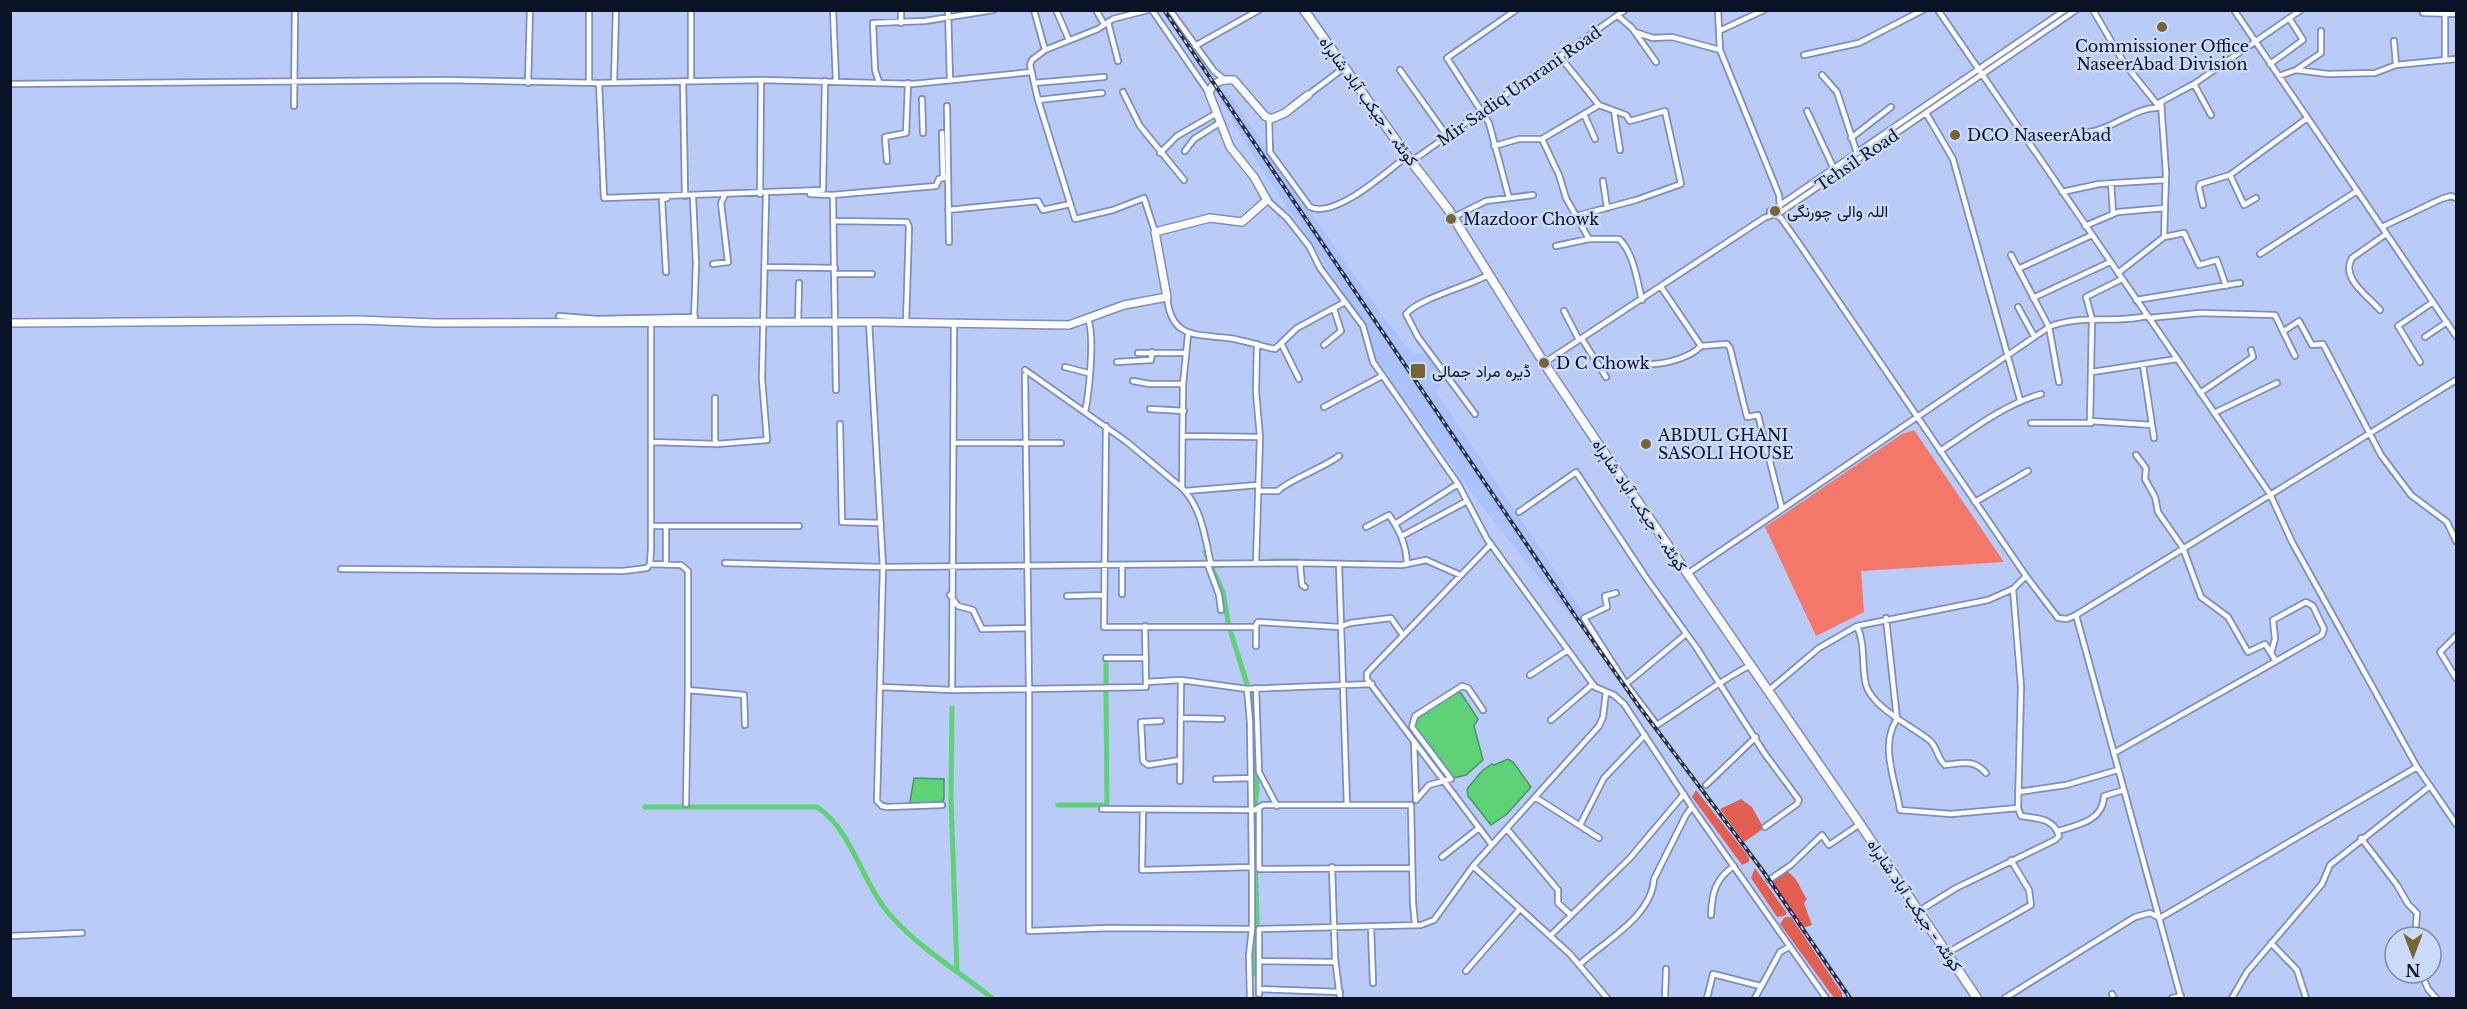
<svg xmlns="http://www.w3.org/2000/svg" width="2467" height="1009" viewBox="0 0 2467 1009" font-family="'Libre Baskerville',Vazirmatn,serif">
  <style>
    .built { fill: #abc2ff }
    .green { fill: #f3786a }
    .forest { fill: #e26053 }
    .water { fill: #5fd176; stroke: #46985e; stroke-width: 1.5 }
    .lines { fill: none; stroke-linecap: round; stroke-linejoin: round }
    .canal { stroke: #5fd176; stroke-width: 5 }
    .street-casing { stroke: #7b8ec1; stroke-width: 8 }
    .secondary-casing { stroke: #7b8ec1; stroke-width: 10 }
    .highway-casing { stroke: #7b8ec1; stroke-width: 11 }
    .street { stroke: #fff; stroke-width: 4.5 }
    .secondary { stroke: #fff; stroke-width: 7 }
    .highway { stroke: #fff; stroke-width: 8 }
    .rail-casing { stroke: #283047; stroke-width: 4 }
    .rail { stroke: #cbd9fa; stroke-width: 1.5; stroke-dasharray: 4.5; stroke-linecap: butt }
    .poi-dot { fill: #786534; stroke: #cbd9fa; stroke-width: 2 }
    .labels { text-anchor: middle; stroke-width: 5; stroke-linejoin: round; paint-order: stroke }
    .poi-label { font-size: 16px; fill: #0b1225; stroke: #cbd9fa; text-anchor: start }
    .street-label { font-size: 16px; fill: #0b1225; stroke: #cbd9fa }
  </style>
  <rect width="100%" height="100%" fill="#bacbf7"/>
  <path class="built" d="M1226 90 1382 315 1412 353 1429 355 1442 381 1437 393 1585 615 1574 621 1479 503 1376 360 1363 321 1257 162 1218 95Z"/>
  <path class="green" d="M1914 430 2004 562 1861 571 1864 612 1816 636 1765 527 1902 434Z"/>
  <path class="forest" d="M1696 790 1749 857V862L1742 865 1692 797Z
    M1741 799 1752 807 1763 827V829L1744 842 1720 809Z
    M1755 868 1787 913 1784 916 1777 917 1751 878Z
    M1786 871C1799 878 1799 888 1807 899L1804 903 1812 925 1803 928 1771 881Z
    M1785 917H1791L1842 993V998H1834L1780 924Z"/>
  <path class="water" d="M1454 693H1461L1478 719 1474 726 1483 760 1466 775 1454 778 1413 726 1416 718Z
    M1508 759 1513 762 1531 787 1507 814 1491 825 1468 796 1467 789 1482 771 1492 764 1494 765Z
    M914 778 944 779V799L941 803 913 805 910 802Z"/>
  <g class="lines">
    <path class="canal" d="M1205 552 1209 561
      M1272 561H1298
      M1211 566 1223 592 1229 627
      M1230 630 1248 687
      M1106 661V685
      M1250 691 1257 789 1255 806
      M952 708 951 798 957 972
      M1058 805H1107L1106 690
      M645 807H817C851 829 861 879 886 910 915 946 956 969 992 998
      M1254 974 1257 921 1254 814"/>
    <g class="street-casing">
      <path id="street" d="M691 10V81
        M833 10 836 81
        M901 10V23
        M948 10 950 80
        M1034 10 1045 50
        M1056 10 1069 40
        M1096 10 1104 24
        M1148 10 1113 19 1098 29 1045 50 1032 60 1030 65 1038 100 1075 219 1113 210 1144 198 1155 232
        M1152 10 1209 93
        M1170 10 1214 71 1224 79
        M1718 10 1720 50 1779 195 1780 207
        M1938 10 2270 494 2292 542 2417 767 2456 824
        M2093 10 2124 63 2157 104 2194 84 2301 10
        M2234 10 2456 336
        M2423 13 2456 14
        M1618 16 1632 28 1656 62
        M1108 22 1118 61
        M1719 31 1764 10
        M1635 32 1653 38 1672 37 1720 50
        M2394 41 2396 65
        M1195 46 1259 10
        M1804 55 1859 43 1923 10
        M1561 58 1599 105 1626 115 1630 121 1665 111 1681 184 1636 200 1576 216
        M2445 59V14
        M2270 64 2303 40 2289 18
        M1400 70 1447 136
        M2296 70 2328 74 2375 73 2396 65 2456 59
        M1822 75 1837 92 1857 153
        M2279 76 2296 70 2321 53V31
        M683 81 685 196
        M614 82 616 10
        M879 82 875 70 873 23 925 21 993 10
        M528 83 530 10
        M589 83V10
        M599 83 604 198 823 190 825 81
        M1034 83 1104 77
        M10 84 446 80 599 83 761 80 913 84 1032 72
        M2194 84 2211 115
        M1123 92 1140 126 1184 180
        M1308 95 1345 67
        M922 99 923 133
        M1038 100 1102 93
        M294 106 295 10
        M947 106 949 242
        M1614 111 1620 150
        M1807 111 1834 169
        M1926 113 1953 159 2020 400
        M1584 114 1595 139
        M1269 118 1270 152 1310 207C1335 219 1387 172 1407 156
        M2089 132C2114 129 2137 105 2162 108
        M942 133 943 175 945 178
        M1851 138 1891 107
        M1542 139 1559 175 1566 198 1589 239
        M1494 146 1519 139H1542L1599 105
        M1185 151 1194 139 1221 122
        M1160 153 1177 136 1217 113
        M887 161 885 137 906 133 908 83
        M1412 161 1625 10
        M2230 175 2244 205 2256 198
        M1603 181 1607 208
        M2111 183 2113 213
        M2062 192 2099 184 2165 180
        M760 194 761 80
        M810 194 832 195 833 198 836 390
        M832 195 936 186 939 179 947 177
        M693 198 696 263 694 320
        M1509 198 1489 123 1447 58 1516 10
        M1267 200 1287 218 1309 246 1320 268 1363 326 1373 362 1458 484 1487 539 1595 687 1614 695 1624 704 1692 807 1826 998
        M2203 205 2199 188 2200 184 2230 175 2306 119
        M948 210 1038 201 1043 210 1070 204
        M1770 211 1781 218 1800 245 2026 576 2058 618 2067 619 2076 615 2456 380
        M1770 212 2065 10
        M1454 217 1486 201 1533 195
        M833 221 907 222 909 227 906 323
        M2085 226 2118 212 2165 208
        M2382 227 2441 199 2451 196 2456 198
        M2164 237 2184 233 2199 265 2217 260 2226 286
        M1556 246 1589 239H1619C1634 253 1637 281 1642 300
        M2260 254 2357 191
        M2011 255 2049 327 2059 382
        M713 264 728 262 721 203 724 197
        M766 267 835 268
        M2018 269 2092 235
        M666 272 662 200 667 198
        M2118 273 2164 237 2166 173 2161 103
        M835 274H872
        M2122 279 2086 297 2092 319 2090 421 2152 425
        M1661 287 1701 346 1727 344 1730 348 1747 417 1758 415 1782 509
        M1167 297C1171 339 1196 334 1228 338 1244 340 1260 346 1275 349L1297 328 1345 302
        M2033 298 2110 262
        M2136 300 2240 283
        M2018 307 2034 336
        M2380 310C2368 296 2340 278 2352 258L2386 234
        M1564 311 1579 340
        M559 316 597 319 695 317
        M2149 318 2200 313 2275 315 2295 356
        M869 322 883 567 877 801 882 806 887 807 942 805
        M798 323 799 283
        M2284 331 2299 321 2312 345 2323 344 2381 455 2411 495 2447 522 2456 541
        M1188 335 1183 384 1182 488C1202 508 1205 538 1211 564
        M2425 337 2447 322
        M1582 339 1606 377
        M1282 345 1299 379
        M1324 345 1341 331 1334 309
        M1138 353H1186
        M1117 362 1151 360 1152 352
        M2420 362 2398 326 2433 302
        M1544 363 1764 218 1781 212 2076 10
        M1651 364C1667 364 1691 357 1701 346
        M2143 365 2154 438
        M1065 367 1088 373
        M1025 370 1127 442 1182 488
        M2092 372 2177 359
        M1025 375 1029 689 1146 687V682L1181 680 1247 689 1372 684
        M1133 381 1150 384H1183
        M2200 393 2253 357 2251 350
        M715 398V440L717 444
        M1324 407 1382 376
        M1150 409 1184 411
        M1085 412C1089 394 1095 335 1088 319
        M2214 413 2277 383
        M1475 414 1418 337 1406 314C1419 298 1470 286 1490 274
        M2031 423H2091
        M840 424 842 522 881 523
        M1106 426 1104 627H1256
        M1184 436 1260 437
        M651 442 717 444 767 440 762 379 766 196
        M954 443H1061
        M1940 451C1972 430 2003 405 2041 394
        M2136 455 2146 468 2145 479 2155 497 2158 512 2183 548 2201 597 2228 617 2248 652 2265 644 2276 661
        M1185 491 1258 485
        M1258 491H1278C1285 482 1325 467 1339 456
        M1975 502 2028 471
        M1519 512 1576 472 1647 579 1696 647 1765 754 1799 800 1797 804 1765 827
        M1395 524 1458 484
        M651 526H799
        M666 526V565
        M1366 527 1389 515C1400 531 1406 544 1407 564
        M1402 536 1467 501
        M1491 544 1367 673V679L1492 845
        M725 563 883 567 1297 563 1402 565 1426 560 1460 575
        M1256 563 1260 437 1256 392 1257 344
        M1300 563 1302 585 1305 587
        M650 564 681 565 688 571V690L744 695 745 725
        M1208 565 1219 595 1221 610
        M1339 565 1347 805
        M341 569 623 571 647 568 650 564 651 549V323
        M1687 574 2049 327C2081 314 2114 324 2147 316
        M1616 593 1605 596 1607 607 1584 618 1626 684 1657 725C1689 705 1717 682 1751 665
        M1122 594V565
        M950 595 958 606 973 610 982 629 1028 628
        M1067 596 1104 595
        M2076 615 2181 998
        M1886 618 1897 719C1879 745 1896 782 1900 810L1951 814 2018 808 2021 687 2013 589 2026 576
        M1145 626 1146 682
        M1857 626 1988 600 2013 589
        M2456 636 2440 652 2456 678
        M1256 646V625L1258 622 1340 627 1350 623 1391 618 1402 634
        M1106 658H1146
        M1530 675 1568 650
        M1626 684 1686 634
        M881 687 952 690 1029 689V931L1109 928 1252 929 1249 955 1250 998
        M1256 688 1259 772 1277 806
        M952 690 954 323
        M1768 691 1819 648 1857 626C1866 646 1861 665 1866 685 1872 707 1911 726 1928 739 1938 746 1936 757 1945 765 1962 763 1974 759 1986 773
        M1182 718 1222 719
        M1551 720 1593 684
        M1161 721 1141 722 1143 761 1148 765 1180 760
        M1414 742 1416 800
        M2114 753 2322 635 2324 629 2313 606 2306 602 2273 620 2275 639 2271 653
        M1216 779 1251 778
        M1180 781 1181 680
        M1706 785 1756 737
        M2018 792 2066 785 2118 770
        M1535 797 1599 838
        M1416 800 1429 785 1451 779 1412 727 1415 716 1462 686 1468 688 1483 710
        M686 804 688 690
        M1259 807V869L1412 868
        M1102 809 1255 810 1263 805H1411L1413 903 1415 924
        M1143 810 1142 870 1252 867 1250 722 1247 689
        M1580 825 1604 778 1645 735
        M1507 829 1558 890V903L1571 915
        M2058 831C2078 825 2103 821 2104 796L2124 790
        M2361 838 2397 885 2408 904 2417 913 2415 937
        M1442 857 1479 828
        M1473 866 1570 954 1607 998
        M1332 867 1335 958 1340 998
        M1769 880 1791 865 1822 835 1829 845 1860 824
        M1919 911 1956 888 2055 840 2059 836C2053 817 2037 819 2021 816L2018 808
        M1711 915C1712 893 1715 879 1734 866
        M1371 927 1373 983
        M1252 929V867
        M10 936 82 933
        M1550 936 1630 858 1684 794
        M2271 943 2297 970 2306 998
        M1947 953 2031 905 2029 890 2011 860
        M1259 961 1335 962
        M1579 965C1603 942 1652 917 1654 879L1686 815 1692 807
        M1466 971 1519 910
        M2421 973 2428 989 2436 998
        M1259 989 1340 992
        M1259 994V929L1421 925 1434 920 1473 866 1599 726 1603 717 1606 692
        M2112 994 2114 998
        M1665 998 1666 969
        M1707 998 1713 974 1760 986
        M1755 998 1780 952 1789 947
        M2005 998 2135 917 2150 913 2160 918 2417 767
        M2172 998 2181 996
        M2232 998 2247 972 2322 884 2330 865 2430 786"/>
    </g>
    <g class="secondary-casing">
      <path id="secondary" d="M10 323 359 320 435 323 877 322 1069 325 1124 305 1167 297 1155 232 1210 218 1242 222 1267 200 1254 177 1230 147 1209 93C1212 82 1223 79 1234 80L1265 116 1271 119 1285 113 1308 95"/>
    </g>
    <g class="highway-casing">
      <path id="highway" d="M1304 10 1407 156 1448 209 1544 363 1605 454 1860 824 1977 998"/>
    </g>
    <use href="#street" class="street"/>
    <use href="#secondary" class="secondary"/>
    <use href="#highway" class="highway"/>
    <g class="rail-casing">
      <path id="rail" d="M1164 10 1576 617 1638 705 1763 871 1850 998"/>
    </g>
    <use href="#rail" class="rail"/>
  </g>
  <g class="poi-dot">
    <circle cx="2162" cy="27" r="6"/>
    <circle cx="1955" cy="135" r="6"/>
    <circle cx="1775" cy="211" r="6"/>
    <circle cx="1451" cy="219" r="6"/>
    <circle cx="1544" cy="363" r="6"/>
    <rect x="1410" y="363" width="16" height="16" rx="3"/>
    <circle cx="1646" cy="444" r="6"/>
  </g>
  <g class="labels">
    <g class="poi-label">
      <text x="2162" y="52" text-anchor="middle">Commissioner Office<tspan x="2162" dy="18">NaseerAbad Division</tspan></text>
      <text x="1967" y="141">DCO NaseerAbad</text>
      <text x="1787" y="217">اللہ والی چورنگی</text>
      <text x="1463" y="225">Mazdoor Chowk</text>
      <text x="1556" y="369">D C Chowk</text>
      <text x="1432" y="377">ڈیرہ مراد جمالی</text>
      <text x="1658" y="441">ABDUL GHANI<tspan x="1658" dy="18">SASOLI HOUSE</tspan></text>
    </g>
    <g class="street-label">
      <text transform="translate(1519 86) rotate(-35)" y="6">Mir Sadiq Umrani Road</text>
      <text transform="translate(1369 101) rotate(54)" y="6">کوئٹہ - جیکب آباد شاہراہ</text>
      <text transform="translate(1857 160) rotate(-34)" y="6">Tehsil Road</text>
      <text transform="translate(1640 505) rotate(56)" y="6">کوئٹہ - جیکب آباد شاہراہ</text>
      <text transform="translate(1915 905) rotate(56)" y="6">کوئٹہ - جیکب آباد شاہراہ</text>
    </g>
  </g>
  <rect width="2467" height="1009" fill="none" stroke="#0b1225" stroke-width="24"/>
  <g transform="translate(2413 955) rotate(180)"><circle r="28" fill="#cbd9fa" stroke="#7e89a5" stroke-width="1.5"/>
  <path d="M0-4.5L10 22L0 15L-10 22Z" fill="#786534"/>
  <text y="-9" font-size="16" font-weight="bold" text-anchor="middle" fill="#0b1225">N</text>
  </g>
</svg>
